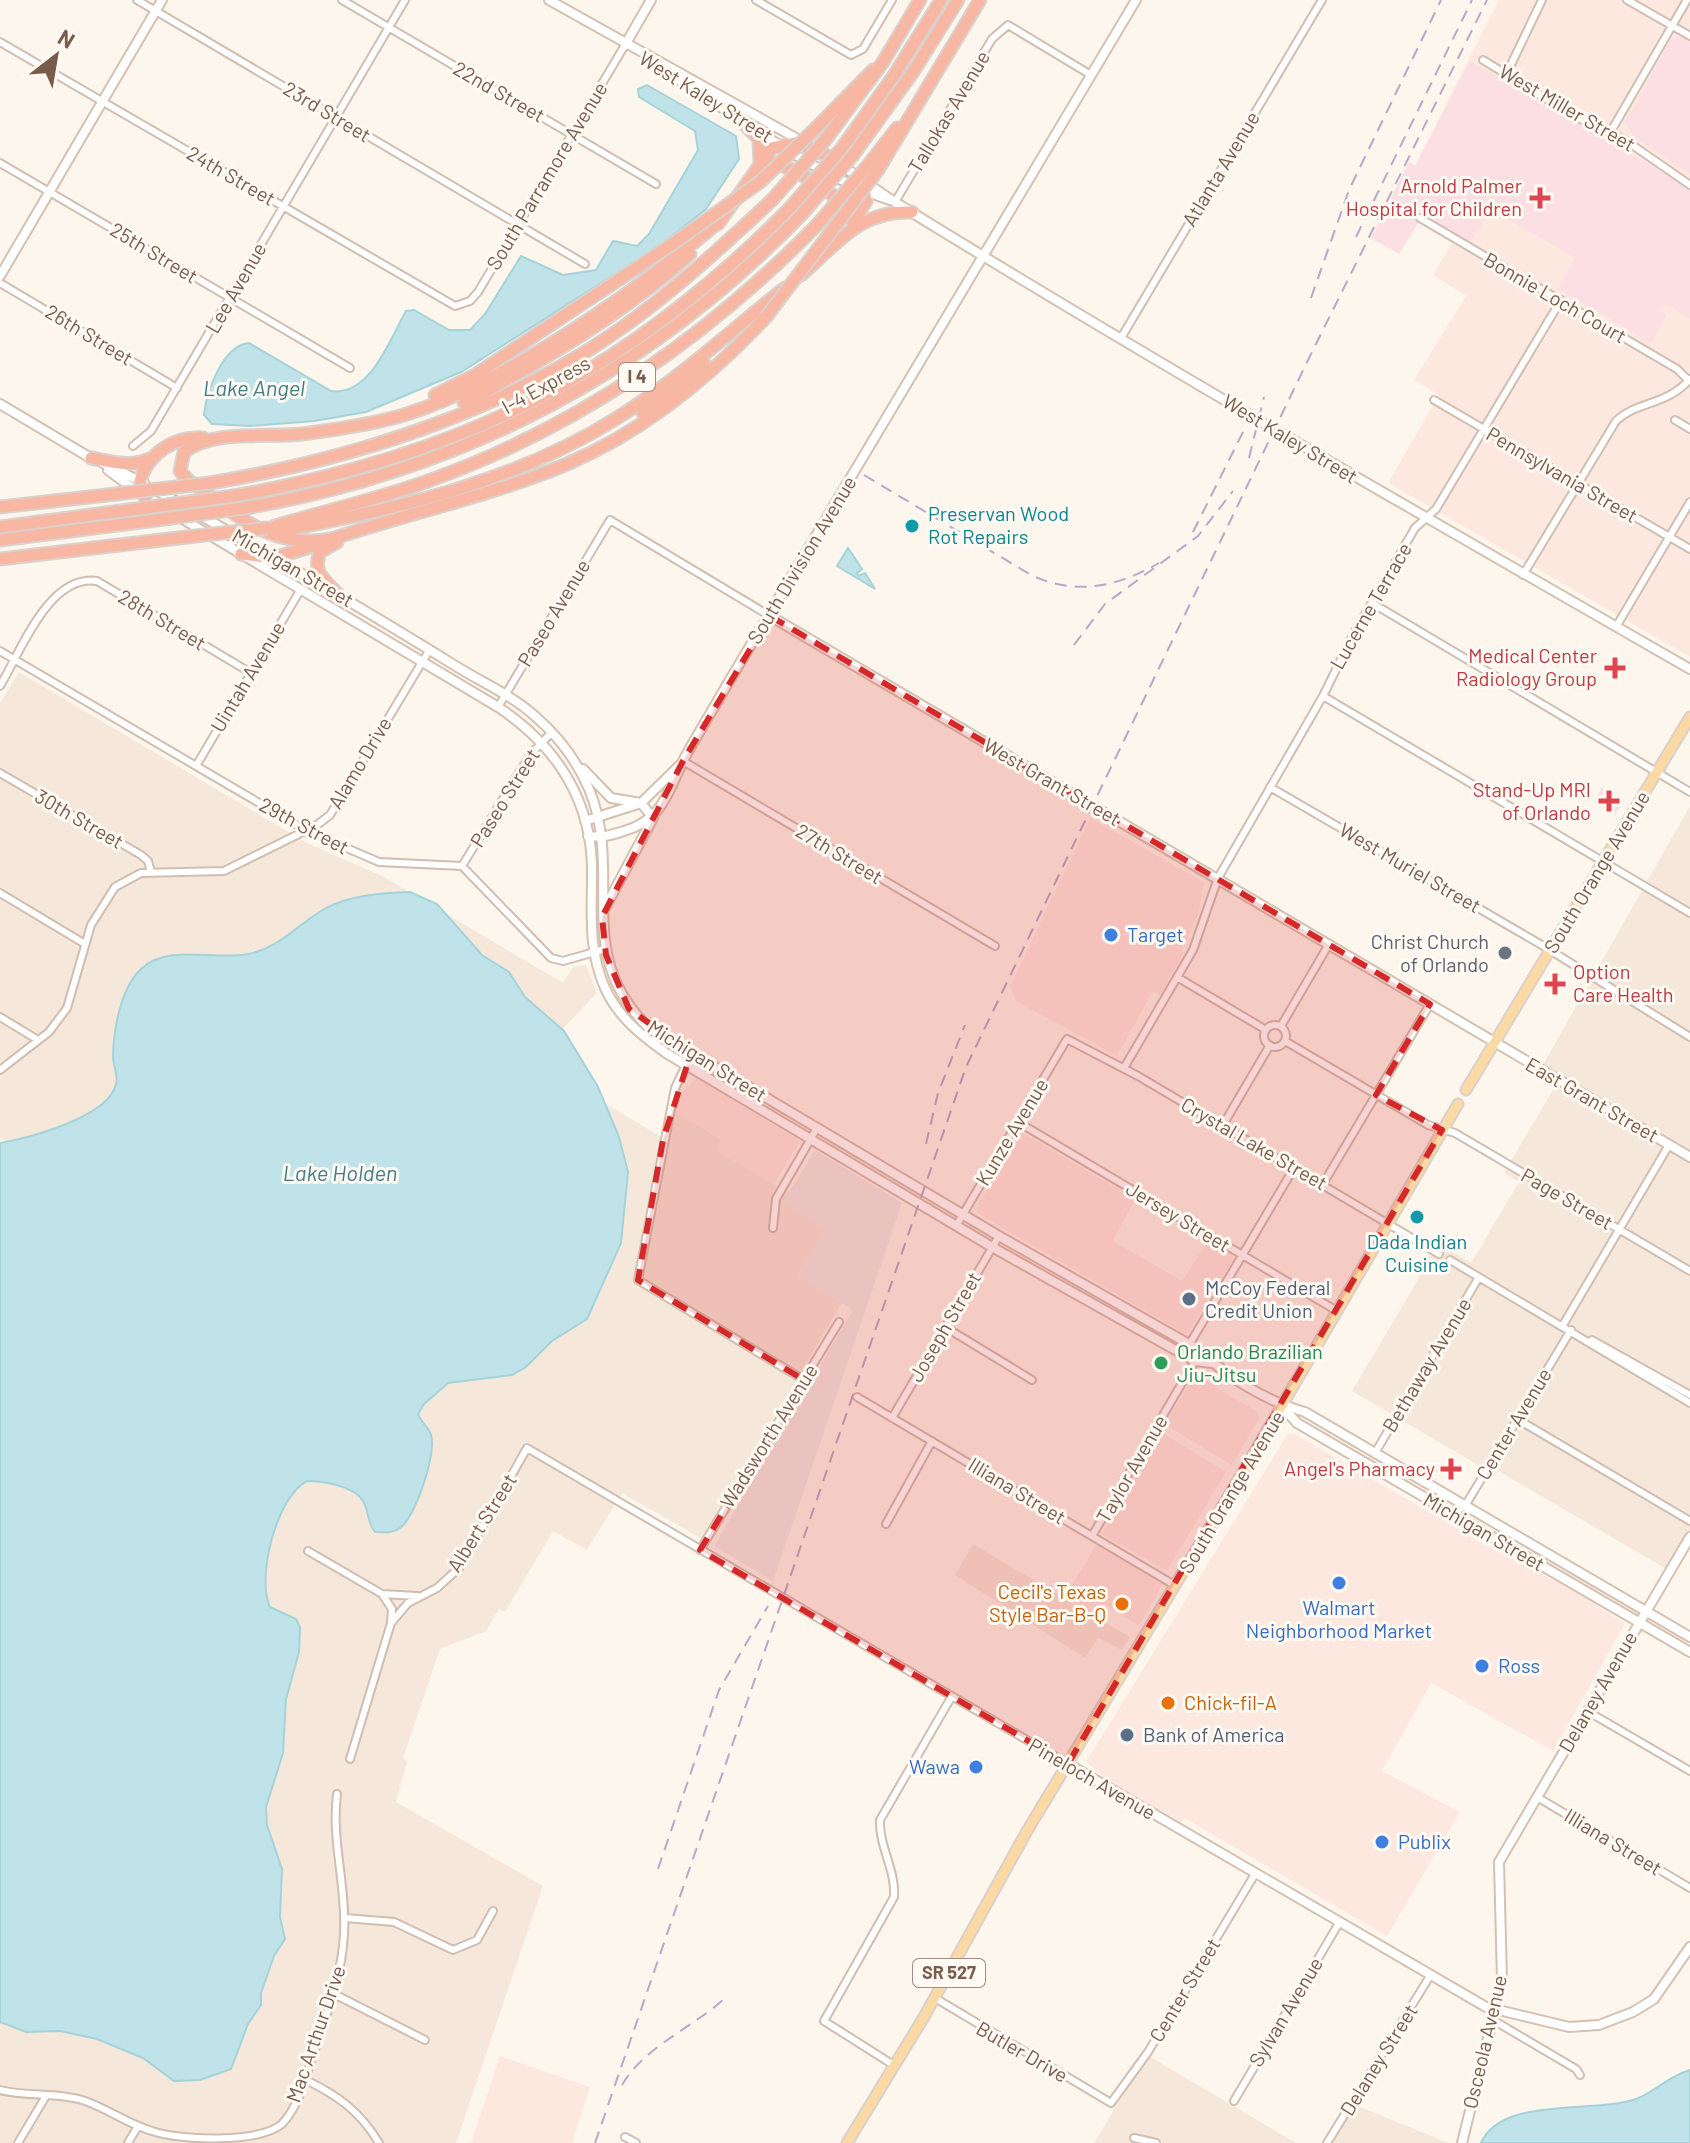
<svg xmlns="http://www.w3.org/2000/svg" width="1690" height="2143" viewBox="0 0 1690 2143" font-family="Barlow,sans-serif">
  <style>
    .residential { fill: #f5e8da }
    .commercial { fill: #fde8e0 }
    .industrial { fill: #efe9e4 }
    .medical { fill: #fbdfe3 }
    .water { fill: #bfe3e8; stroke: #a5d3da; stroke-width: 2 }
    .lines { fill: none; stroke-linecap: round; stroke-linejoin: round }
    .street-casing { stroke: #d1beb0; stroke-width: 10 }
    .secondary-casing { stroke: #d6c0b0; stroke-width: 12 }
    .primary-casing { stroke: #dad1cd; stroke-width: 13 }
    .highway-casing { stroke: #dad1cd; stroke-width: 15 }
    .street { stroke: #fff; stroke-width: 6 }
    .secondary { stroke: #fff; stroke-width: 8 }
    .primary { stroke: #fbd9a5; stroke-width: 9 }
    .highway { stroke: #f7b7a3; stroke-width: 11 }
    .rail { stroke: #b9a8c9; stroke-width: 2; stroke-dasharray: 12 8; stroke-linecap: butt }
    .highway-bridge-casing { stroke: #dad1cd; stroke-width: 15; stroke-linecap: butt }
    .highway-bridge { stroke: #f7b7a3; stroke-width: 11 }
    .marked { fill: #d62828; fill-opacity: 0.2; stroke: #d62828; stroke-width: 6; stroke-dasharray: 16 10; stroke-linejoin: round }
    .health-dot { fill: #e0444e; stroke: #fffaf3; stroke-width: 3 }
    .culture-dot { fill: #0f9aa8; stroke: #fffaf3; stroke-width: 3 }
    .shop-dot { fill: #3f7fe0; stroke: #fffaf3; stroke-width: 3 }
    .worship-dot { fill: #6b7280; stroke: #fffaf3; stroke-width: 3 }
    .service-dot { fill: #5c6f8a; stroke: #fffaf3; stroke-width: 3 }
    .leisure-dot { fill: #2e9e5b; stroke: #fffaf3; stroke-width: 3 }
    .food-dot { fill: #e8710a; stroke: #fffaf3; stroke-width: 3 }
    .labels { text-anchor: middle; stroke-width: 6; stroke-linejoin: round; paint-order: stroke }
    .shield { fill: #fffaf3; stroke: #a28b7f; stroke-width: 2 }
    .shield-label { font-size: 18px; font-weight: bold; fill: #7a5c4d }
    .street-label { font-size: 20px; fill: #7a5c4d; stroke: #fffaf3 }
    .health-label { font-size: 20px; fill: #be3a42; stroke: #fffaf3; text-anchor: end }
    .culture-label { font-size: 20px; fill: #0d838f; stroke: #fffaf3; text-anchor: start }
    .shop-label { font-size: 20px; fill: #366cbe; stroke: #fffaf3; text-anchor: start }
    .worship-label { font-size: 20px; fill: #5b616d; stroke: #fffaf3; text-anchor: end }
    .service-label { font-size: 20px; fill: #4e5e75; stroke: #fffaf3; text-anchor: start }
    .leisure-label { font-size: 20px; fill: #27864d; stroke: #fffaf3; text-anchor: start }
    .food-label { font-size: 20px; fill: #c56008; stroke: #fffaf3; text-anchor: end }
    .water-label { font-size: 22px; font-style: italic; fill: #437c86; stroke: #fffaf3 }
  </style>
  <rect width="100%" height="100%" fill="#fdf6ec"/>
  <path class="residential" d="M19 672 307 843 384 877 563 983 573 967 586 965 597 993 533 1060 668 1141 676 1112 722 1140 716 1150 789 1193 784 1202 826 1228 798 1275 842 1303 702 1539 622 1493 587 1550 553 1531 505 1612 499 1609 486 1631 440 1649 403 1758 407 1762 396 1802 543 1886 456 2143H0V1868L349 1344 0 1138V703Z
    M1690 806V1538L1670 1571 1498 1471 1495 1475 1352 1391 1439 1244 1471 1263 1519 1182 1504 1173 1558 1081 1540 1070Z
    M973 1544 1130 1637 1122 1650 1098 1638 1085 1658 955 1575Z
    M1147 2055 1296 2143H1094Z
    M1355 2105 1449 2143H1332Z"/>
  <path class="commercial" d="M1499 0H1690V657L1388 483 1439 395 1414 380 1466 296 1433 275 1452 243 1418 223 1399 254 1371 238 1409 162 1415 166Z
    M1090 818 1204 882 1199 913 1182 951 1184 953 1160 995 1153 991 1117 1056 1016 1001 1010 986Z
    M696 1078 800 1141 774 1184 716 1150 721 1139 676 1112 681 1093Z
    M1023 1133 1135 1199 1113 1241 1182 1281 1208 1241 1229 1252 1234 1258 1187 1335 977 1213 978 1204Z
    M1195 1375 1258 1412 1259 1419 1232 1465 1164 1424Z
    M1161 1432 1226 1472 1167 1571 1101 1534Z
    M1293 1433 1484 1544 1573 1590 1625 1624 1553 1751 1431 1683 1382 1771 1460 1812 1387 1936 1184 1818 1181 1822 1107 1780 1086 1762 1287 1435Z
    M1096 1545 1163 1583 1139 1626 1104 1604 1096 1616 1065 1597Z
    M500 2056 590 2087 572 2143H471Z"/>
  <path class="industrial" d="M815 1150 902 1203 773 1581 714 1546 853 1310 798 1275 826 1228 783 1202Z"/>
  <path class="medical" d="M1680 35 1690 41V174L1634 137 1625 122 1671 39Z
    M1470 61 1690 188V319L1665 304 1661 311 1667 315 1651 343 1558 289 1575 258 1491 209 1470 243 1423 215 1399 254 1371 238 1409 162 1415 166Z
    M1602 787 1624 800 1615 815 1594 803Z"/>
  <path class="water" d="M647 85 736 136 739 159 706 209 658 247 461 372 366 412 314 421 250 426 212 424 204 415C206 392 223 345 249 343L331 391C370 397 390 339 406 311L414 310 449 330H470L485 314 521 256 563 275 596 270 613 241 637 246 649 234 698 150 695 131 639 97 638 89Z
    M848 548 862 569 857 573 859 576 865 573 875 589 837 566Z
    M410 892 437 904 482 955 509 972 525 997 564 1031 598 1087 619 1137 628 1172 621 1243 587 1319 552 1341 526 1367 512 1375 448 1383 424 1404 418 1414C421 1422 429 1428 431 1435 437 1453 415 1518 400 1528 392 1534 384 1532 375 1532 367 1522 369 1511 363 1501 354 1486 323 1481 307 1481 277 1496 256 1577 270 1607L296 1619 300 1627 299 1652 286 1699 283 1753 266 1807 267 1825 282 1869 280 1917 285 1939 274 1956 261 1993V2005L248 2024 231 2069 200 2080 174 2081 143 2058 97 2039 60 2031 26 2032 0 2022V1143C29 1138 109 1117 116 1084 119 1075 112 1064 113 1054 114 1027 121 988 141 969 169 943 214 961 248 954 280 948 299 923 326 908 351 895 383 893 410 892Z
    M1690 2070V2143H1481C1501 2096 1593 2114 1636 2099 1653 2093 1667 2077 1690 2070Z"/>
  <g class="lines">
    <g class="street-casing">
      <path id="street" d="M137 0 585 264
        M342 0 656 184
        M756 0 851 55 863 49 892 0
        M1627 0 1690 36
        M0 42 455 306 470 301 478 292 625 45
        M1483 60 1574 116 1625 140 1690 185
        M1506 75 1542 0
        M1610 133 1687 0
        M0 163 350 368
        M895 202 992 39 1008 25 1091 75
        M1420 218 1677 369 1689 381
        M0 283 177 388
        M1121 338 1322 0
        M1434 400 1690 549
        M1675 420 1690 429
        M133 446 151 431 405 0
        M1523 575 1616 421C1638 400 1665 407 1690 379
        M1372 603 1690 792
        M1616 627 1690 502
        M0 651 307 831 379 862 462 866 551 958 563 961 605 949
        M0 686C21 651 49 574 97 581L251 673
        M1323 696 1690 913
        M498 707 610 520 770 616
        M683 761 995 946
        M196 766 301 589
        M0 773 141 855 148 861 151 872
        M1270 787 1540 944 1690 1037
        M462 866 530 755 551 733
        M0 893 85 944
        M1177 977 1266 1030
        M0 1017 38 1040
        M1264 1036a11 11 0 1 1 22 0a11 11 0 1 1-22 0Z
        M1281 1026 1329 944
        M1285 1041 1428 1125 1455 1133 1690 1271
        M702 1061 686 1065 675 1088 638 1280 804 1380
        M1124 1068 1193 950 1218 878 1323 696 1353 635 1415 528 1436 509 1561 300
        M0 1070 49 1032 67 1008 91 925 115 887 141 873 224 871 317 825 330 815 430 649
        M1018 1122 1337 1311
        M1223 1125 1270 1045
        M1323 1184 1430 1004
        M956 1226 1067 1039 1138 1076 1439 1254
        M773 1228 776 1199 817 1128
        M1450 1260 1690 1403
        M1563 1325 1669 1145
        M945 1327 1032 1380
        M1592 1340 1690 1395
        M1189 1345 1294 1168
        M857 1397 1176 1586
        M892 1418 999 1236
        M1517 1419 1690 1521
        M1375 1453 1479 1277
        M1451 1514 1465 1506 1571 1330
        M886 1524 932 1441
        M1092 1536 1195 1361
        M700 1550 839 1322
        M308 1551 382 1594 417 1596
        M382 1594 392 1609 391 1623
        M1587 1711 1690 1771
        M350 1759 391 1623 408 1603 437 1588 459 1568 527 1448 1068 1764
        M1537 1797 1690 1888
        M345 1918 394 1922 453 1950 477 1940 493 1911
        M334 1994 425 2040
        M935 1998 1111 2103 1148 2052 1255 1874
        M1493 2020 1576 2069 1580 2075
        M895 2066 824 2021 894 1897C896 1870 879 1847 880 1820L952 1696
        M304 2079C337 2095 360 2111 379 2143
        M0 2090C28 2097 58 2092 85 2101 108 2109 128 2124 152 2131 181 2141 259 2143 282 2124 300 2105 306 2075 314 2052 327 2013 342 1975 344 1934 347 1887 331 1842 337 1794
        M1234 2101 1339 1923
        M625 2137 636 2143
        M1134 2138 1156 2143
        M18 2143 46 2096
        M128 2143 138 2126
        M1327 2143 1430 1976"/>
    </g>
    <g class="secondary-casing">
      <path id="secondary" d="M549 0 803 142
        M625 45 651 0
        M663 70C732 112 814 176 890 200
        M829 157C853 172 875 190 898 204 1159 365 1425 517 1690 669
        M0 276 162 0
        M0 404 94 460
        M103 463 144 483
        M108 470 139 493
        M156 490C256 547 356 604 454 665 481 682 512 695 536 717 559 737 577 761 589 789 625 876 571 953 649 1028L999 1236 1201 1351C1227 1378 1269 1402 1305 1412L1690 1637
        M161 506 498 707C557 746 593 802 592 874 592 913 588 950 605 988 618 1017 641 1035 666 1053L992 1247 1195 1361 1212 1363
        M770 616 1690 1157
        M583 769 611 798 641 803 653 818
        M585 821 641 803 680 765
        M588 836C602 838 611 835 624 831 664 819 668 791 684 759 698 733 714 708 728 683L1136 0
        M605 908 653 818
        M1283 1407 1297 1423 1690 1652
        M1068 1764 1486 2007 1569 2027 1599 2025 1633 2012 1654 1999 1690 1947
        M1462 2143 1502 1981 1499 1862 1690 1537"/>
    </g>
    <g class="primary-casing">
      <path id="primary" d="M1466 1090 1690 717
        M847 2143 924 2017 1027 1831 1239 1479 1458 1104"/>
    </g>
    <g class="highway-casing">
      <path id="highway" d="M738 118 759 139 760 164
        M813 131 873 70
        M826 139 883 62 920 0
        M842 148 893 77 941 0
        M853 155 913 72 958 0
        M869 164 897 128
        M878 170 980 0
        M760 171 771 162C791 166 847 197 849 218
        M853 223 866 201 863 182
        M718 224 772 148 796 143 828 156
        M801 275C838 243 860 210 912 212
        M435 395 475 375 668 247
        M464 403C542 361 623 314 690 254
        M643 413 704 363
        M91 458C113 462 131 468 152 458
        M210 483C359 458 516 408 638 316 686 280 729 240 772 200
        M234 496C464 455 625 375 790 208
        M145 497 140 481C148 453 175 436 203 438
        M0 507 116 494
        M251 507C468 468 649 372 802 214
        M275 526C326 511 378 499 428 481 577 428 706 338 817 225
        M0 527 144 508
        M268 528 280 531C397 509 515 482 617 418 678 380 729 332 785 288
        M335 538C274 552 235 514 188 480L180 471 184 452C214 429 265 438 302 434 333 430 367 425 397 417 502 387 639 290 722 219
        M0 540 164 519
        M329 540C408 513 491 496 567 464 644 431 710 377 766 317
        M337 542 320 552C312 572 324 580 338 594
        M241 554 274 558 313 546
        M0 559 187 537"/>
    </g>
    <use href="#street" class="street"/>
    <use href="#secondary" class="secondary"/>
    <use href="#primary" class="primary"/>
    <use href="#highway" class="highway"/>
    <path class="rail" d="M1356 237 1472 0
      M1311 298 1349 190 1441 0
      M1249 458 1264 397
      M864 475 1031 575C1076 596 1117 587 1159 563
      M1193 532 1246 426
      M1074 645 1105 604 1198 536 1233 491
      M926 1144 938 1093 965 1025
      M658 1869 719 1690 768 1606
      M622 2085C644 2047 692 2028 724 1999
      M595 2143 966 1067 1310 356 1487 0"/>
    <g class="highway-bridge-casing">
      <path id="highway-bridge" d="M772 200 826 139
        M790 208 842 148
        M802 214 853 155
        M817 225 869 164
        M668 247 760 182 813 131
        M766 317 878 170
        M116 494 210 483
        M144 508 234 496
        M164 519 251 507
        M187 537 267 528"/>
    </g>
    <use href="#highway-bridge" class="highway-bridge"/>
  </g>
  <path class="marked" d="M770 616 1430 1004 1376 1095 1442 1130 1068 1764 700 1550 804 1380 638 1280 663 1140 691 1053 629 1009 606 955 602 917 683 761Z"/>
  <g class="health-dot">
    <path d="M1536 186h8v8h8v8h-8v8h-8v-8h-8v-8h8z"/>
    <path d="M1611 656h8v8h8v8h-8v8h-8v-8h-8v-8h8z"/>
    <path d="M1605 789h8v8h8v8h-8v8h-8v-8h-8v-8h8z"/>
    <path d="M1551 972h8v8h8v8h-8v8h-8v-8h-8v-8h8z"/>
    <path d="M1447 1457h8v8h8v8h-8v8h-8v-8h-8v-8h8z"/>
  </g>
  <g class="culture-dot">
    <circle cx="912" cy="526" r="8"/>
    <circle cx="1417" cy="1217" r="8"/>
  </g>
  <g class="shop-dot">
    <circle cx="1111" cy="935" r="8"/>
    <circle cx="1339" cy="1583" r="8"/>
    <circle cx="1482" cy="1666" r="8"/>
    <circle cx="976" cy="1767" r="8"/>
    <circle cx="1382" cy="1842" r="8"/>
  </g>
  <circle class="worship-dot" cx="1505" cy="953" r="8"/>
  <g class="service-dot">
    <circle cx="1189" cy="1299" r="8"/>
    <circle cx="1127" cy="1735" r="8"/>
  </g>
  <circle class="leisure-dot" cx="1161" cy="1363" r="8"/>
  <g class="food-dot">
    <circle cx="1122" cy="1604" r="8"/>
    <circle cx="1168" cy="1703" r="8"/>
  </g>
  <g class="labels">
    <g class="shield">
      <rect x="619" y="363" width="36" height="28" rx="6"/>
      <rect x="913" y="1959" width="72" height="28" rx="6"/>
    </g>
    <g class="shield-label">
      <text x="637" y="383">I 4</text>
      <text x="949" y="1979">SR 527</text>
    </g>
    <g class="street-label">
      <text transform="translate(499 92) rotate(30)" y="7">22nd Street</text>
      <text transform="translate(706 97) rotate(32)" y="7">West Kaley Street</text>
      <text transform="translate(1567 108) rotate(30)" y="7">West Miller Street</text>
      <text transform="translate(327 112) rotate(31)" y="7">23rd Street</text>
      <text transform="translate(949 112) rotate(-59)" y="7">Tallokas Avenue</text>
      <text transform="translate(1221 169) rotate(-59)" y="7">Atlanta Avenue</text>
      <text transform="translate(231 176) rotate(30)" y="7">24th Street</text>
      <text transform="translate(547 176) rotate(-59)" y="7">South Parramore Avenue</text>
      <text transform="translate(154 253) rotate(31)" y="7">25th Street</text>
      <text transform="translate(236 288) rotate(-60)" y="7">Lee Avenue</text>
      <text transform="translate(1555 298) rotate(30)" y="7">Bonnie Loch Court</text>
      <text transform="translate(89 335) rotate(31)" y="7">26th Street</text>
      <text transform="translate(546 385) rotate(-29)" y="7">I-4 Express</text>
      <text transform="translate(1290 439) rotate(31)" y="7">West Kaley Street</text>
      <text transform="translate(1562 475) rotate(30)" y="7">Pennsylvania Street</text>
      <text transform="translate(802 560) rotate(-59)" y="7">South Division Avenue</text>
      <text transform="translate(293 568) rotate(30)" y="7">Michigan Street</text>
      <text transform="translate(1371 606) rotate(-60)" y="7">Lucerne Terrace</text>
      <text transform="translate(554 613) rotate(-59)" y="7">Paseo Avenue</text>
      <text transform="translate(162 620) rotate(31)" y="7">28th Street</text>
      <text transform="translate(248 677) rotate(-59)" y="7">Uintah Avenue</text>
      <text transform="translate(360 763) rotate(-59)" y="7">Alamo Drive</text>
      <text transform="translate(1052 782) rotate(30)" y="7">West Grant Street</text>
      <text transform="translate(505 798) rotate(-58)" y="7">Paseo Street</text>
      <text transform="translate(79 819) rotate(30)" y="7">30th Street</text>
      <text transform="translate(304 826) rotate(28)" y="7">29th Street</text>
      <text transform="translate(839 854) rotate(31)" y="7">27th Street</text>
      <text transform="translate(1410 868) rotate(30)" y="7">West Muriel Street</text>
      <text transform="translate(1597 872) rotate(-59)" y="7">South Orange Avenue</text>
      <text transform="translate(707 1061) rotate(32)" y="7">Michigan Street</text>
      <text transform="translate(1592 1100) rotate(30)" y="7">East Grant Street</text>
      <text transform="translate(1012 1132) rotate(-59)" y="7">Kunze Avenue</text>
      <text transform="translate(1254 1144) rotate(30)" y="7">Crystal Lake Street</text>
      <text transform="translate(1567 1199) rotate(30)" y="7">Page Street</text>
      <text transform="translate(1178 1217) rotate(31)" y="7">Jersey Street</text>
      <text transform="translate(945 1327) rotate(-60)" y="7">Joseph Street</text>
      <text transform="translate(1427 1365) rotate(-59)" y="7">Bethaway Avenue</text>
      <text transform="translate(1514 1424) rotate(-59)" y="7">Center Avenue</text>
      <text transform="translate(769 1436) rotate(-58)" y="7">Wadsworth Avenue</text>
      <text transform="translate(1132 1469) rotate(-60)" y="7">Taylor Avenue</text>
      <text transform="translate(1017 1491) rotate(31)" y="7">Illiana Street</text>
      <text transform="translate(1232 1492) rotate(-59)" y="7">South Orange Avenue</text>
      <text transform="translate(482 1523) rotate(-58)" y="7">Albert Street</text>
      <text transform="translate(1484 1532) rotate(30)" y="7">Michigan Street</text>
      <text transform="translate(1598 1692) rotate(-60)" y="7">Delaney Avenue</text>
      <text transform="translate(1092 1779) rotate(30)" y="7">Pineloch Avenue</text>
      <text transform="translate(1613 1842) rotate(31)" y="7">Illiana Street</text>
      <text transform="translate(1185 1990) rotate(-59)" y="7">Center Street</text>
      <text transform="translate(1286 2012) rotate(-59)" y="7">Sylvan Avenue</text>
      <text transform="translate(316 2034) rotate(-71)" y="7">Mac Arthur Drive</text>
      <text transform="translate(1485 2042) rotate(-77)" y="7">Osceola Avenue</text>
      <text transform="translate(1022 2052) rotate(30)" y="7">Butler Drive</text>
      <text transform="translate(1379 2060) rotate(-58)" y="7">Delaney Street</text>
    </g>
    <g class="health-label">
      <text x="1522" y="193">Arnold Palmer<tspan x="1522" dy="23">Hospital for Children</tspan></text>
      <text x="1597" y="663">Medical Center<tspan x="1597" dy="23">Radiology Group</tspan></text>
      <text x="1591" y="797">Stand-Up MRI<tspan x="1591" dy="23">of Orlando</tspan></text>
      <text x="1573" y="979" text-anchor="start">Option<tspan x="1573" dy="23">Care Health</tspan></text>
      <text x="1435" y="1476">Angel's Pharmacy</text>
    </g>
    <g class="culture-label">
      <text x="928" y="521">Preservan Wood<tspan x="928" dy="23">Rot Repairs</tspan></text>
      <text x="1417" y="1249" text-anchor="middle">Dada Indian<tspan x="1417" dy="23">Cuisine</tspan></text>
    </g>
    <g class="shop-label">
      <text x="1127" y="942">Target</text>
      <text x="1339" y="1615" text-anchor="middle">Walmart<tspan x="1339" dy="23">Neighborhood Market</tspan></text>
      <text x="1498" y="1673">Ross</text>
      <text x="960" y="1774" text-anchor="end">Wawa</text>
      <text x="1398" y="1849">Publix</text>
    </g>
    <g class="worship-label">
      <text x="1489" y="949">Christ Church<tspan x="1489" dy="23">of Orlando</tspan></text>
    </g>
    <g class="service-label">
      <text x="1205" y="1295">McCoy Federal<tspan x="1205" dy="23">Credit Union</tspan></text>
      <text x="1143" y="1742">Bank of America</text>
    </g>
    <g class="leisure-label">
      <text x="1177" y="1359">Orlando Brazilian<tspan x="1177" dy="23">Jiu-Jitsu</tspan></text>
    </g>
    <g class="food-label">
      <text x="1106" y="1599">Cecil's Texas<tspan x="1106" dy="23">Style Bar-B-Q</tspan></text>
      <text x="1184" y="1710" text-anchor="start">Chick-fil-A</text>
    </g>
    <g class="water-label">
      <text x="254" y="396">Lake Angel</text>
      <text x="340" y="1181">Lake Holden</text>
    </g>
  </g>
  <g transform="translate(56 56) rotate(31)" stroke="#fffaf3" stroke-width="6" paint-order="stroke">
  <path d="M0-6L14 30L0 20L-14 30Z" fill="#7a5c4d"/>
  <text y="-12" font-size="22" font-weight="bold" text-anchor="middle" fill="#7a5c4d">N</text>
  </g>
</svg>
